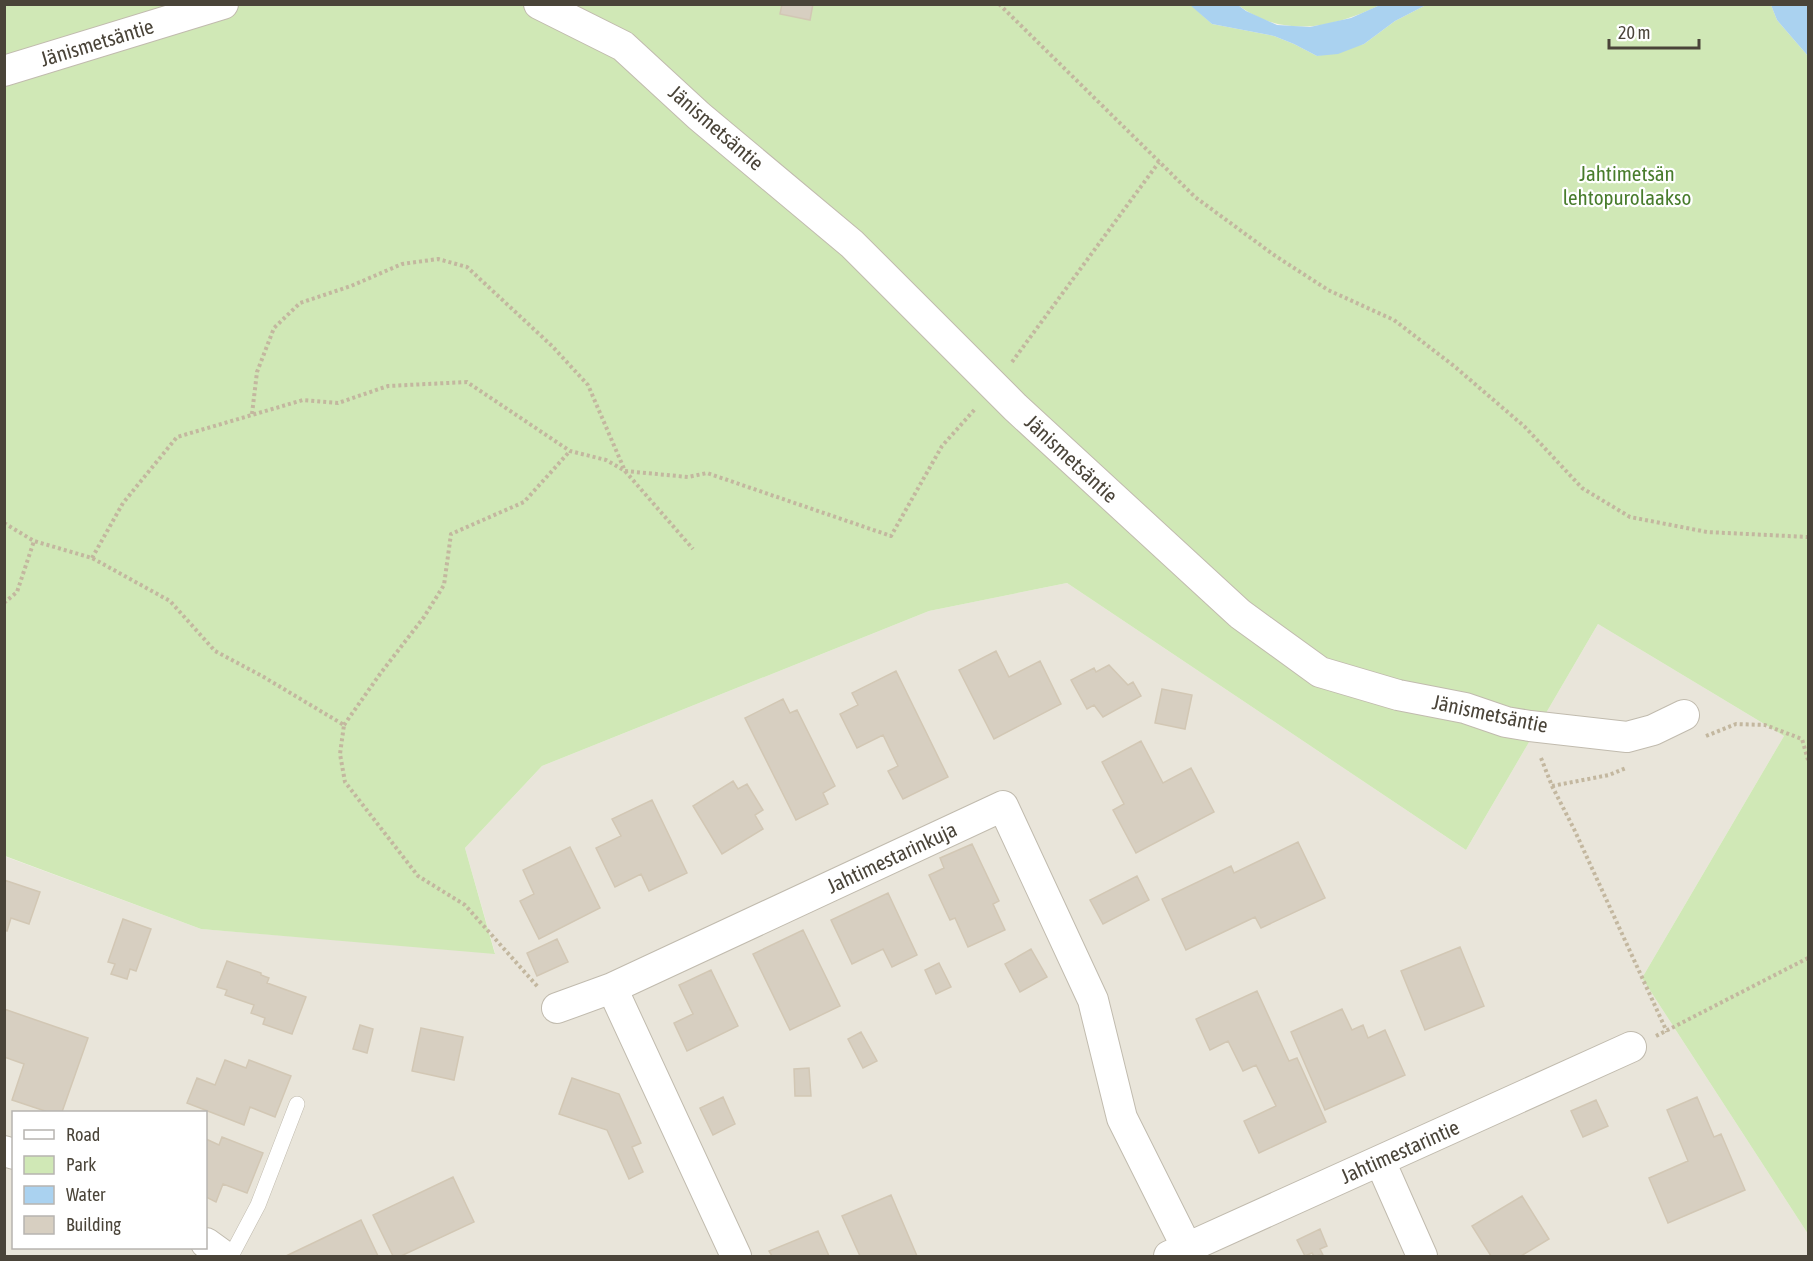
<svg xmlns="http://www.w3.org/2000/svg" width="1813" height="1261" viewBox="0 0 1813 1261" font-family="'Asap Condensed',sans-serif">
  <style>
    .residential { fill: #e9e5da; fill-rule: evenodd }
    .green { fill: #d0e8b6 }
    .water { fill: #aad2f0 }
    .building { fill: #d7cfc1; stroke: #d2c7b4; stroke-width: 1.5 }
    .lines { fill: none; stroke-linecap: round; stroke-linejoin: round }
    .service-casing { stroke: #c1bbae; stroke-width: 16 }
    .minor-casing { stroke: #c1bbae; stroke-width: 32 }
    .path { stroke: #c3b79f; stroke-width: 4; stroke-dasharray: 3 3; stroke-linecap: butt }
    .service { stroke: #fff; stroke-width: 15 }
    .minor { stroke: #fff; stroke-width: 30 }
    .labels { text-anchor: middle; stroke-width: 4.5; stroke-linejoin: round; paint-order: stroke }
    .street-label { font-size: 21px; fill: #4a4439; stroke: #fff }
    .park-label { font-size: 21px; fill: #487c2c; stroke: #fff }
  </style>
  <rect width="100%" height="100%" fill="#f5f3ec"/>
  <path class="residential" d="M1067 583 1466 850 1598 624 1784 736 1642 978 1808 1234V1256H5L4 856 201 929 495 953 465 848 542 766 929 611ZM14 1112H206V1248H14Z"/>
  <path class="green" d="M1190 4 1212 24 1274 36 1294 44 1317 56 1364 44 1395 21 1426 5H1771L1777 20 1808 56V1234L1642 978 1784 736 1598 624 1466 850 1067 583 929 611 542 766 465 848 495 954 201 929 5 856 4 5Z
    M1238 5H1380C1333 28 1283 39 1238 5Z"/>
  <path class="water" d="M1190 5H1238L1246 11 1277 25 1310 27 1351 18 1380 5H1426L1395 21 1364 44 1338 54 1317 56 1294 44 1274 36 1212 24Z
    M1771 5H1808V56L1777 20Z"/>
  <path class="building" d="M782 4H813L810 20 780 14Z
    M996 651 1009 677 1040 661 1061 704 994 739 959 670Z
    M1109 665 1128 685 1133 682 1141 696 1103 717 1094 705 1087 709 1071 680 1094 668 1096 672Z
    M896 671 948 777 903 799 888 771 898 766 883 735 857 748 840 714 858 705 852 693Z
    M1162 689 1192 695 1185 729 1155 723Z
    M783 699 790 713 797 710 835 786 823 793 828 804 796 820 745 718Z
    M1141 741 1163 783 1191 768 1214 812 1136 853 1113 810 1124 804 1102 762Z
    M733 781 738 789 747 784 763 810 755 815 763 829 722 854 693 806Z
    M652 800 687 873 649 891 641 874 615 887 596 848 621 836 612 819Z
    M1298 842 1325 898 1261 928 1255 917 1186 950 1162 899 1231 866 1234 873Z
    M972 844 999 901 993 904 1005 930 968 947 955 918 950 920 929 875 944 868 940 858Z
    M570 847 600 908 539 939 520 901 534 894 523 870Z
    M1137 876 1149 900 1103 924 1090 900Z
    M4 880 40 892 29 924 11 918 7 931 4 930Z
    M888 893 917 955 892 967 883 949 852 964 831 920Z
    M123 919 151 929 136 971 130 969 127 979 111 974 115 964 108 962Z
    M803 930 840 1006 790 1030 753 954Z
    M557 939 568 962 537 976 527 953Z
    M1460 947 1484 1006 1425 1030 1401 971Z
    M1031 949 1047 977 1020 992 1005 964Z
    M227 961 261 973V975L269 978 267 983 306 997 292 1034 263 1024 265 1018 251 1013 254 1005 225 995 227 990 217 987Z
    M939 963 951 987 936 994 925 970Z
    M711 970 738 1026 687 1051 674 1023 693 1014 679 985Z
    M1257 991 1289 1061 1297 1058 1326 1122 1259 1153 1244 1121 1276 1106 1256 1065 1243 1071 1228 1041 1210 1050 1196 1019Z
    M4 1009 88 1038 62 1112H48L12 1100 24 1064 4 1057Z
    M1342 1009 1352 1030 1363 1025 1368 1038 1385 1030 1405 1075 1325 1110 1291 1032Z
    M360 1025 373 1029 367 1053 353 1049Z
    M421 1028 463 1037 454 1080 412 1071Z
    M861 1032 877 1061 863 1068 848 1039Z
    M225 1060 246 1068 249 1060 291 1076 275 1117 250 1107 244 1125 187 1103 197 1078 215 1085Z
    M809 1068 811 1096H795L794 1069Z
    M572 1078 619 1094 641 1143 632 1147 643 1172 629 1179 607 1130 559 1114Z
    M723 1097 735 1124 713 1135 700 1108Z
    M1697 1097 1714 1137 1721 1134 1745 1190 1668 1223 1649 1178 1688 1161 1667 1110Z
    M1596 1100 1608 1126 1583 1137 1571 1111Z
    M222 1137 263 1153 247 1193 223 1184 216 1202 206 1197V1139L219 1145Z
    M453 1177 474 1222 401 1256H393L373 1215Z
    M891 1195 917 1256H860L842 1216Z
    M1522 1196 1549 1239 1521 1256H1491L1472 1226Z
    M361 1220 378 1256H286Z
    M1320 1229 1327 1246 1320 1249 1323 1255 1314 1256 1312 1253 1305 1256 1297 1240Z
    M818 1231 829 1256H772L769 1251Z"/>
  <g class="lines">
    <g class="service-casing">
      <path id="service" d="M231 1256 258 1205 297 1104"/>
    </g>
    <g class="minor-casing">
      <path id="minor" d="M539 4 623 46 699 116 852 244 1015 407 1240 614 1320 672 1398 695 1465 708 1506 722 1530 726 1627 737 1653 730 1684 715
        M4 71 223 4
        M557 1008 612 988
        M4 1151 14 1154
        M1380 1161 1422 1256
        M206 1243 224 1256
        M736 1256 612 988 1003 806 1093 1000 1122 1118 1187 1248
        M1169 1256 1631 1047"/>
    </g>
    <path class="path" d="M999 4 1195 197 1274 255 1328 290 1394 320 1454 366 1525 427 1582 488 1630 517 1707 532 1808 537
      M1012 362 1159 162
      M252 414 257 372 274 328 300 303 351 286 402 264 438 259 467 267 552 346 588 385 625 471 688 477 707 473 891 536 942 446 976 408
      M4 523 34 541 92 558 170 601 215 651 262 676 344 725 340 754 345 782 418 876 465 905 538 987
      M92 558 123 503 177 437 303 400 338 403 388 386 467 382 570 451 606 460 625 471 693 549
      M4 603 17 592 34 541
      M344 725 380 674 424 617 444 585 451 534 524 502 570 451
      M1706 736 1736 724 1765 725 1802 739 1808 760
      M1541 758 1552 786 1574 829 1667 1032
      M1552 786 1609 775 1626 768
      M1656 1036 1808 958"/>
    <use href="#service" class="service"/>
    <use href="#minor" class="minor"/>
  </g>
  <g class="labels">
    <g class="street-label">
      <text transform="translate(97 43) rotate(-17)" y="7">Jänismetsäntie</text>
      <text transform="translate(716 128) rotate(41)" y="7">Jänismetsäntie</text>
      <text transform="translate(1071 459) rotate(43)" y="7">Jänismetsäntie</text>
      <text transform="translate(1490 714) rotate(12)" y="7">Jänismetsäntie</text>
      <text transform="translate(892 858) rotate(-25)" y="7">Jahtimestarinkuja</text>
      <text transform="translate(1400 1152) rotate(-24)" y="7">Jahtimestarintie</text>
    </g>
    <g class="park-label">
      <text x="1627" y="181">Jahtimetsän<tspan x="1627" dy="24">lehtopurolaakso</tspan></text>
    </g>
  </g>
  <rect width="1813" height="1261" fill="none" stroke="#4a4439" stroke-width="12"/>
  <rect x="12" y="1111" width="195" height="138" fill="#ffffff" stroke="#b7b4b0" stroke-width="1.5"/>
  <rect x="24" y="1130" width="30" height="9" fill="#ffffff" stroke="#b7b4b0" stroke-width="1.5"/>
  <text x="66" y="1141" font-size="18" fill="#4a4439">Road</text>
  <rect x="24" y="1156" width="30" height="18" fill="#d0e8b6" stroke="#b7b4b0" stroke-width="1.5"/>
  <text x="66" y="1171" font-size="18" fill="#4a4439">Park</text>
  <rect x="24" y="1186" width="30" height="18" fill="#aad2f0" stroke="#b7b4b0" stroke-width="1.5"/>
  <text x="66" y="1201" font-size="18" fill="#4a4439">Water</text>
  <rect x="24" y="1216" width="30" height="18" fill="#d7cfc1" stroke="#b7b4b0" stroke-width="1.5"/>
  <text x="66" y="1231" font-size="18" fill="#4a4439">Building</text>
  <path d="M1609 39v9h90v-9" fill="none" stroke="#4a4439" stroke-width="3"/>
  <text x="1618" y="39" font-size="18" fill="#4a4439" stroke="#ffffff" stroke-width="4.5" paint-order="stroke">20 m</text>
</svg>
